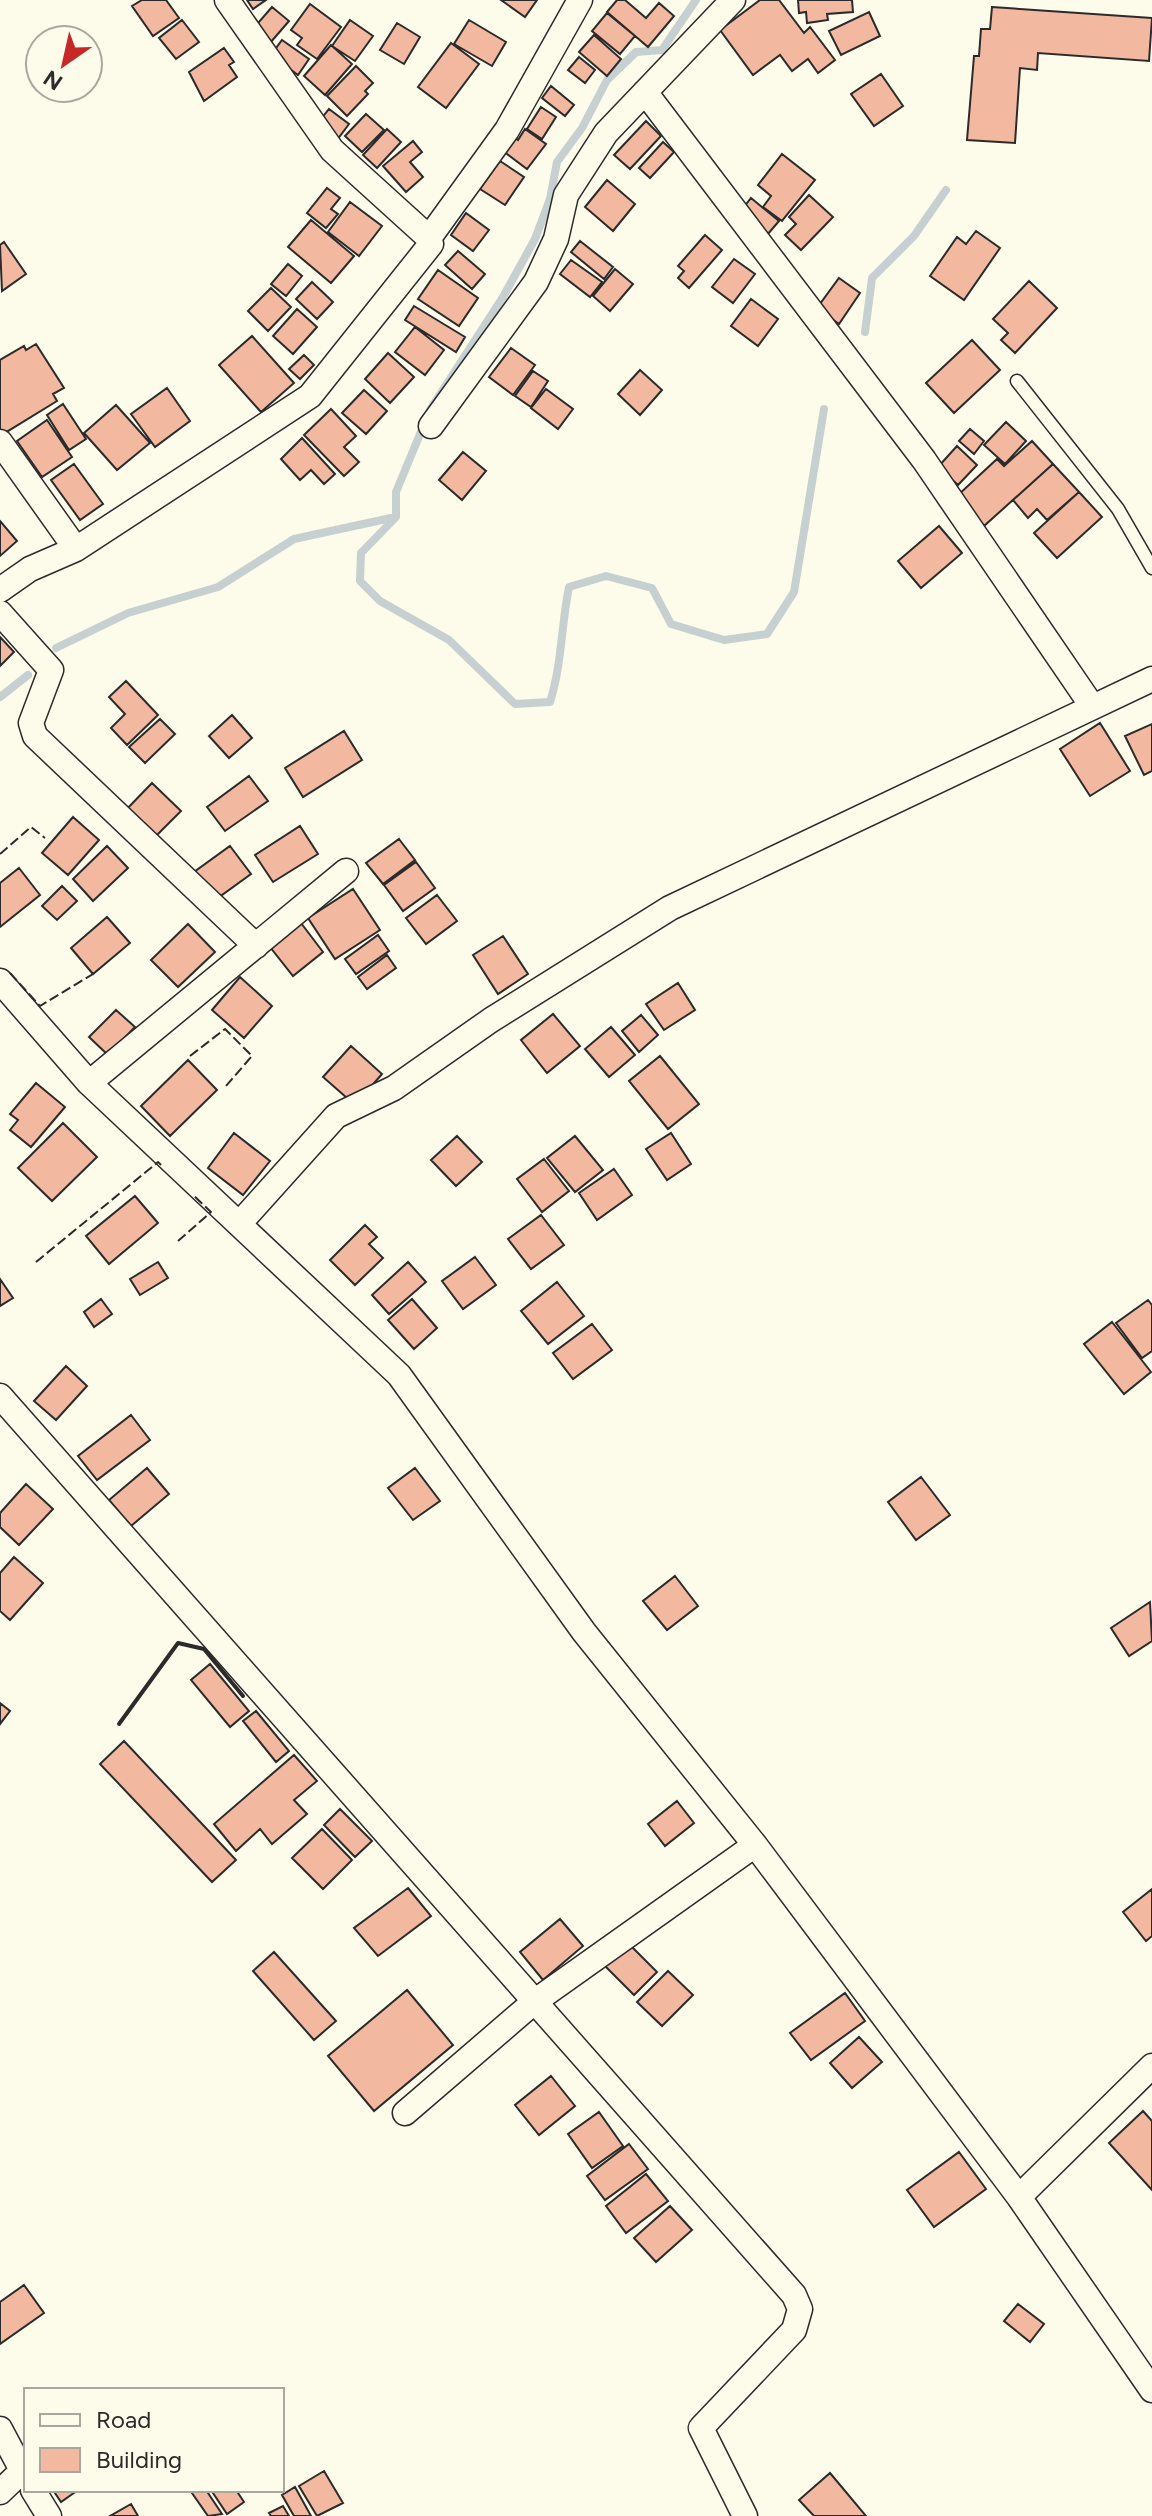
<svg xmlns="http://www.w3.org/2000/svg" width="1152" height="2516" viewBox="0 0 1152 2516" font-family="Figtree,sans-serif">
  <style>
    .lines { fill: none; stroke-linecap: round; stroke-linejoin: round }
    .stream { stroke: #c7d0d0; stroke-width: 8 }
    .building { fill: #f2b8a0; stroke: #2b2b2b; stroke-width: 2 }
    .service-casing { stroke: #2b2b2b; stroke-width: 15 }
    .minor-casing { stroke: #2b2b2b; stroke-width: 27 }
    .service { stroke: #fdfbea; stroke-width: 12 }
    .minor { stroke: #fdfbea; stroke-width: 24 }
    .fence { stroke: #2b2b2b; stroke-width: 2; stroke-dasharray: 10 4; stroke-linecap: butt }
    .wall { stroke: #2b2b2b; stroke-width: 4 }
  </style>
  <rect width="100%" height="100%" fill="#fdfbea"/>
  <g class="lines">
    <path class="stream" d="M865 332 872 278 914 236 946 190
      M430 410 503 297 535 239 550 199 557 162 582 128 607 80 636 52 662 50 696 0
      M425 422 396 492V517L361 553 360 581 380 601 449 640 515 704 550 702C562 664 561 626 569 587L606 576 652 588 671 624 724 640 767 634 794 592 824 409
      M56 648 128 613 218 587 294 539 391 518
      M0 697 28 675"/>
  </g>
  <path class="building" d="M142 0H166L179 18 153 36 132 6Z
    M247 0H266L253 9Z
    M501 0H537L525 17Z
    M617 0H625L646 18 659 3 674 16 648 47 607 12Z
    M760 0H779L804 33 810 27 835 60 818 73 808 59 792 71 780 55 753 75 720 30Z
    M798 0H852L853 12 827 14 828 20 807 23 806 12 799 13Z
    M310 4 341 27 317 59 297 45 302 38 291 30Z
    M272 7 289 21 270 43 253 29Z
    M992 7 1152 18 1149 61 1038 53 1037 70 1020 68 1015 143 967 140 974 56H979L981 29H990Z
    M869 12 880 36 841 55 829 31Z
    M607 13 635 36 620 54 592 31Z
    M182 20 199 42 176 59 159 38Z
    M350 20 373 36 355 61 332 46Z
    M469 20 506 42 492 66 454 44Z
    M397 23 420 37 404 64 380 50Z
    M594 35 621 59 607 76 579 52Z
    M282 40 309 59 298 75 271 55Z
    M451 43 479 64 446 108 418 87Z
    M331 45 352 64 325 95 304 76Z
    M224 48 234 62 229 65 237 77 204 101 189 72Z
    M579 57 595 70 585 83 568 70Z
    M356 66 373 83 365 91 368 94 347 116 327 96Z
    M881 74 903 106 874 126 851 94Z
    M551 86 574 105 565 116 542 98Z
    M541 107 556 117 542 139 527 129Z
    M329 109 349 124 337 140 317 124Z
    M366 114 384 130 362 152 345 136Z
    M646 121 661 136 630 169 614 155Z
    M387 129 401 142 377 168 363 155Z
    M525 129 546 144 527 169 499 148 510 134 518 140Z
    M413 141 422 152 410 162 423 177 406 192 383 166Z
    M663 142 674 152 650 178 639 168Z
    M782 154 815 180 782 221 763 207 771 196 758 185Z
    M500 161 524 177 505 205 480 189Z
    M607 180 635 204 613 231 585 207Z
    M327 188 340 198 331 209 338 214 326 228 307 213Z
    M809 195 833 217 801 250 785 235 796 224 789 217Z
    M751 198 779 221 767 235 740 212Z
    M350 202 382 226 359 256 328 232Z
    M466 213 489 230 473 251 451 235Z
    M311 220 354 256 331 283 288 247Z
    M976 231 1000 248 964 300 930 276 957 237 966 244Z
    M705 235 722 250 689 288 678 278 684 271 678 266Z
    M580 241 613 267 604 279 571 252Z
    M4 242 26 274 2 291 0 245Z
    M458 251 485 274 472 289 445 265Z
    M734 259 755 274 733 303 712 287Z
    M571 260 602 282 590 297 560 274Z
    M288 264 302 276 286 296 271 284Z
    M615 269 633 284 610 311 593 296Z
    M438 270 478 298 459 326 418 299Z
    M839 278 860 293 839 324 817 308Z
    M1029 281 1057 308 1015 353 1001 340 1008 333 993 319Z
    M312 282 333 302 317 319 296 299Z
    M271 288 291 307 268 331 248 311Z
    M751 299 778 319 758 346 731 326Z
    M414 306 465 337 456 352 405 320Z
    M297 309 317 327 293 354 273 336Z
    M415 327 444 350 425 375 395 352Z
    M252 336 294 383 261 412 219 365Z
    M972 340 1000 370 954 413 926 383Z
    M36 344 64 388 53 394 57 401 0 436V360L24 346 26 350Z
    M511 348 535 365 513 395 489 377Z
    M388 353 414 377 390 403 365 379Z
    M304 355 314 365 300 379 289 369Z
    M640 370 662 390 640 415 618 394Z
    M533 371 548 381 531 407 515 396Z
    M167 388 190 421 155 447 131 414Z
    M546 389 573 409 558 429 531 408Z
    M364 390 387 411 366 434 342 413Z
    M63 404 86 439 69 450 47 415Z
    M116 405 150 443 117 470 84 433Z
    M331 409 356 436 344 447 359 462 344 476 304 435Z
    M47 420 72 457 42 477 17 441Z
    M1006 422 1026 441 1005 464 984 445Z
    M970 429 984 441 974 454 959 441Z
    M302 438 335 474 324 484 311 470 300 480 281 459Z
    M1032 441 1053 464 984 526 957 496 997 459 1004 466Z
    M957 446 977 465 958 485 938 467Z
    M463 452 486 471 462 500 439 480Z
    M74 464 103 504 80 520 51 480Z
    M1053 464 1079 492 1047 520 1037 509 1028 518 1013 500Z
    M1079 492 1102 517 1057 558 1034 533Z
    M0 521 17 541 0 556Z
    M939 526 962 553 921 588 898 561Z
    M0 637 14 652 0 666Z
    M126 681 158 715 127 745 111 728 125 714 109 697Z
    M232 715 252 738 229 758 209 736Z
    M160 719 175 734 145 763 129 747Z
    M1100 723 1130 771 1090 796 1060 749Z
    M1152 724V771L1144 775 1125 736Z
    M344 731 362 760 303 797 285 768Z
    M249 776 268 801 225 831 207 807Z
    M152 783 181 811 151 841 123 813Z
    M73 817 99 840 68 875 42 853Z
    M300 826 318 854 273 882 255 855Z
    M399 839 415 860 383 884 366 863Z
    M107 846 128 868 93 901 73 879Z
    M230 846 251 874 215 900 194 872Z
    M416 862 435 888 403 911 384 885Z
    M19 868 40 895 0 927V883Z
    M62 886 77 901 57 920 42 906Z
    M353 889 380 930 335 959 308 918Z
    M437 895 457 921 426 944 406 918Z
    M107 917 130 943 93 974 71 948Z
    M301 923 323 952 293 976 270 947Z
    M188 924 215 952 178 987 151 960Z
    M378 935 389 951 356 974 345 959Z
    M503 936 528 974 498 994 473 955Z
    M387 955 396 968 367 989 358 977Z
    M240 977 272 1006 244 1038 212 1010Z
    M678 983 695 1010 664 1030 646 1004Z
    M116 1010 135 1027 108 1055 89 1037Z
    M553 1014 580 1046 547 1073 521 1040Z
    M641 1015 658 1035 639 1052 622 1031Z
    M611 1027 635 1055 609 1077 585 1049Z
    M351 1046 382 1074 355 1105 323 1077Z
    M660 1056 699 1104 668 1129 629 1081Z
    M188 1060 217 1090 170 1136 141 1106Z
    M36 1083 65 1107 31 1147 10 1130 18 1120 10 1114Z
    M63 1123 97 1157 52 1201 18 1168Z
    M234 1133 270 1161 243 1195 208 1168Z
    M671 1133 691 1164 667 1180 646 1149Z
    M457 1136 482 1162 456 1186 431 1160Z
    M575 1136 603 1170 575 1192 547 1158Z
    M544 1159 569 1191 542 1212 517 1179Z
    M614 1169 632 1195 597 1220 579 1193Z
    M135 1196 158 1223 109 1264 86 1236Z
    M541 1215 564 1245 531 1269 508 1239Z
    M365 1225 377 1237 369 1244 383 1258 355 1285 330 1260Z
    M475 1257 496 1285 463 1309 442 1281Z
    M158 1262 168 1278 140 1295 130 1279Z
    M408 1262 426 1282 389 1314 372 1295Z
    M0 1279 13 1298 0 1306Z
    M557 1282 584 1316 548 1344 521 1311Z
    M101 1299 112 1314 94 1327 84 1312Z
    M412 1299 437 1328 414 1349 388 1320Z
    M1148 1300 1152 1305V1351L1142 1358 1116 1323Z
    M1112 1322 1151 1372 1124 1394 1084 1344Z
    M592 1324 612 1350 573 1379 553 1353Z
    M66 1366 87 1386 56 1420 34 1401Z
    M131 1415 150 1440 97 1480 78 1456Z
    M147 1468 169 1494 131 1526 109 1500Z
    M415 1468 440 1501 413 1520 388 1488Z
    M921 1477 950 1515 916 1540 888 1502Z
    M26 1484 53 1509 19 1545 0 1527V1513Z
    M14 1557 43 1583 10 1620 0 1611V1573Z
    M675 1576 698 1606 667 1630 643 1601Z
    M1150 1602 1152 1641 1129 1656 1111 1628Z
    M210 1664 249 1711 230 1727 191 1680Z
    M0 1703 10 1711 0 1724Z
    M256 1711 289 1751 276 1762 243 1721Z
    M124 1741 236 1860 212 1882 100 1764Z
    M294 1755 317 1781 294 1800 307 1814 272 1844 260 1829 236 1851 214 1824Z
    M677 1801 694 1823 665 1846 648 1824Z
    M340 1809 372 1841 355 1857 324 1825Z
    M322 1829 352 1860 323 1889 292 1858Z
    M408 1888 431 1916 378 1956 354 1928Z
    M1152 1889V1936L1146 1941 1123 1912Z
    M560 1919 583 1946 543 1980 520 1952Z
    M628 1943 657 1972 634 1995 605 1966Z
    M274 1952 336 2021 314 2040 253 1971Z
    M668 1971 693 1995 662 2026 637 2002Z
    M407 1990 453 2045 374 2111 328 2056Z
    M845 1993 865 2021 811 2060 790 2033Z
    M859 2037 882 2062 852 2088 830 2063Z
    M551 2076 575 2106 539 2135 515 2105Z
    M1143 2111 1152 2121V2190L1109 2143Z
    M599 2112 623 2146 592 2168 568 2134Z
    M629 2144 648 2169 605 2200 587 2176Z
    M959 2152 986 2189 934 2227 907 2190Z
    M646 2174 668 2201 626 2233 606 2206Z
    M670 2206 692 2230 656 2262 634 2238Z
    M24 2285 44 2313 0 2344V2302Z
    M1018 2304 1044 2324 1030 2342 1004 2321Z
    M324 2471 343 2503 317 2516 299 2486Z
    M830 2473 866 2516H814L799 2500Z
    M295 2487 311 2516H294L282 2495Z
    M53 2490H78L61 2502Z
    M197 2490H206L222 2514 208 2516 192 2493Z
    M211 2490H236L244 2502 227 2514Z
    M131 2504 138 2516H110Z
    M283 2506 289 2516H271L269 2513Z"/>
  <g class="lines">
    <g class="service-casing">
      <path id="service" d="M1017 381 1118 509 1152 568"/>
    </g>
    <g class="minor-casing">
      <path id="minor" d="M227 0 332 150 429 238
        M645 92 924 460 1092 706
        M431 426 536 282 556 239 566 195 606 133 733 0
        M0 442 76 549
        M0 590 30 569 76 549 310 396 431 244 429 238 507 130 580 0
        M0 613 51 670 31 723 35 736 256 946
        M0 981 89 1083 399 1375 584 1632 755 1845 1019 2197 1152 2390
        M89 1083 346 871
        M240 1223 336 1116 394 1088 491 1020 670 908 1152 679
        M0 1396 794 2295 800 2309 794 2330 701 2428 745 2516
        M405 2113 534 2002 755 1845
        M1019 2197 1152 2066
        M0 2429 26 2478
        M33 2490 49 2516
        M0 2492 22 2471"/>
    </g>
    <use href="#service" class="service"/>
    <use href="#minor" class="minor"/>
    <path class="fence" d="M0 854 31 827 45 838
      M10 973 40 1006 93 974
      M190 1056 225 1029 252 1056 226 1086
      M178 1241 211 1212 193 1195
      M36 1262 158 1162 161 1165"/>
    <path class="wall" d="M119 1724 178 1643 204 1649 243 1696"/>
  </g>
  <rect x="24" y="2388" width="260" height="104" fill="#fdfbea" stroke="#a9a89e" stroke-width="2"/>
  <rect x="40" y="2414" width="40" height="12" fill="#fdfbea" stroke="#a9a89e" stroke-width="2"/>
  <text x="96" y="2428" font-size="24" fill="#2b2b2b">Road</text>
  <rect x="40" y="2448" width="40" height="24" fill="#f2b8a0" stroke="#a9a89e" stroke-width="2"/>
  <text x="96" y="2468" font-size="24" fill="#2b2b2b">Building</text>
  <g transform="translate(64 64) rotate(214)"><circle r="38" fill="#fdfbea" stroke="#a9a89e" stroke-width="2"/>
  <path d="M0-6L14 30L0 20L-14 30Z" fill="#c62828"/>
  <text y="-12" font-size="22" font-weight="bold" text-anchor="middle" fill="#2b2b2b">N</text>
  </g>
</svg>
